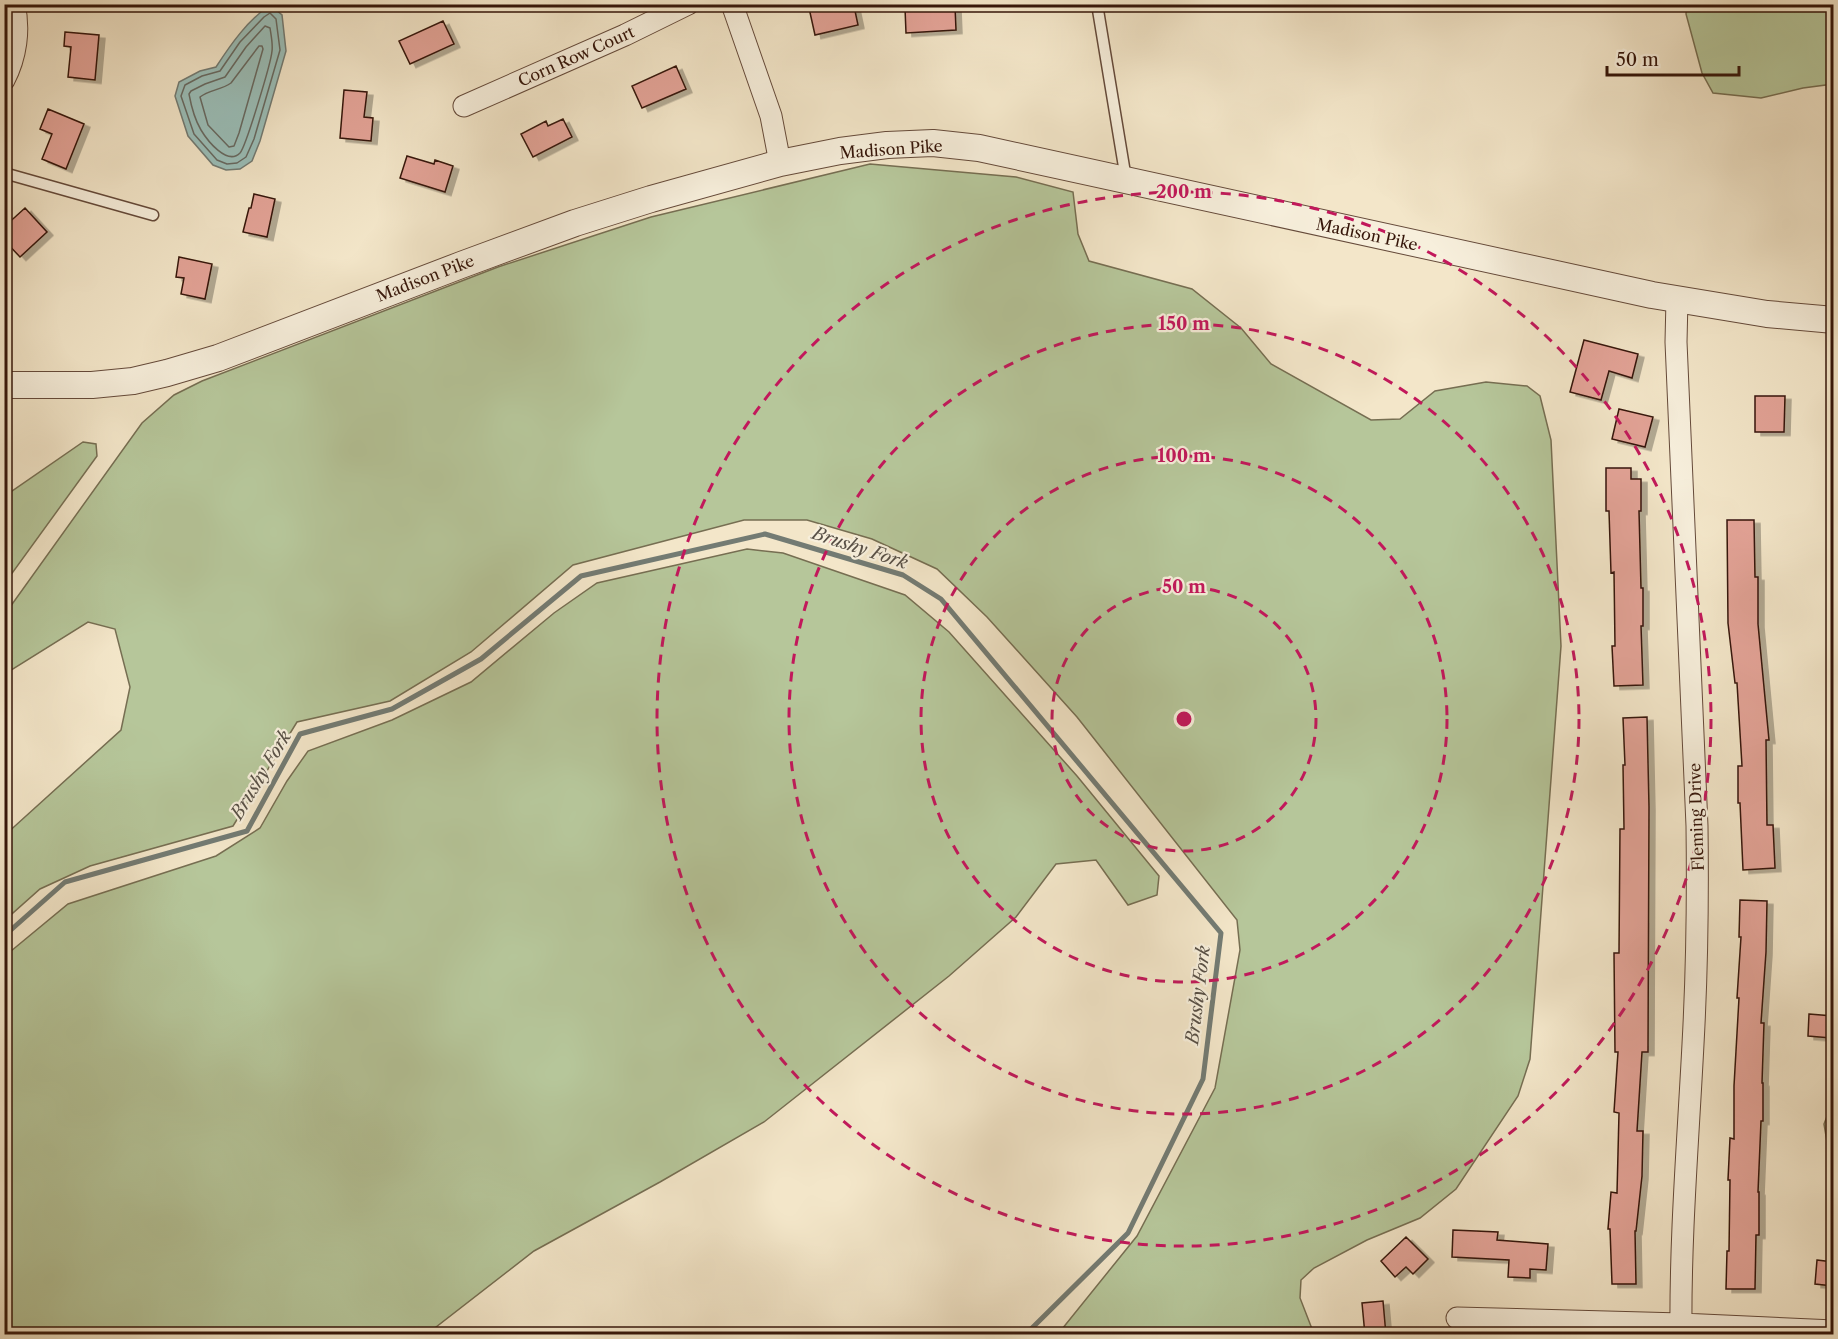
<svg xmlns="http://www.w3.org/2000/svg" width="1838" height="1339" viewBox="0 0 1838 1339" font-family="'Libre Caslon Text',serif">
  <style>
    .green { fill: #b6c69a; stroke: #766e52; stroke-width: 1.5 }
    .water { fill: #9bbfb9; stroke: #737b73; stroke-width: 1.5 }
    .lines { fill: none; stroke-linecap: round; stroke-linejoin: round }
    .shore { stroke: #686a62; stroke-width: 1.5 }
    .stream { stroke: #737b73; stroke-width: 5 }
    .building { fill: #e3a397; stroke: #36160a; stroke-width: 1.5; filter: url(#shadow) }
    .service-casing { stroke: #654a3a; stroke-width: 13 }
    .minor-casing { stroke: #654a3a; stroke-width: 23 }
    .tertiary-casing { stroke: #654a3a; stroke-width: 28 }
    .service { stroke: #f7efdc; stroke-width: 10 }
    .minor { stroke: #f7efdc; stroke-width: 21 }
    .tertiary { stroke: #f7efdc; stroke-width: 26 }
    .ring { fill: none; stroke: #c2185b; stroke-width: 3; stroke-dasharray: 10 8 }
    .labels { text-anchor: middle; stroke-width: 4.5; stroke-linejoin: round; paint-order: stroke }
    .street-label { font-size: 16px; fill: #36160a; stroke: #f7efdc }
    .water-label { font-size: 18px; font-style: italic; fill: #595147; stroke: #f7efdc }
    .centre { fill: #c2185b; stroke: #f7efdc; stroke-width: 3 }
    .ring-label { font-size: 18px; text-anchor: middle; font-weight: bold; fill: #c2185b; stroke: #f7efdc; stroke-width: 4.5; stroke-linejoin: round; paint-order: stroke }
  </style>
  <defs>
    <filter id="shadow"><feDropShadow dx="6" dy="3.5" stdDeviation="0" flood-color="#0004"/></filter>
  </defs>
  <rect width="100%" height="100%" fill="#f3e6c9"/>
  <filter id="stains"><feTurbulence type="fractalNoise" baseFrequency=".00333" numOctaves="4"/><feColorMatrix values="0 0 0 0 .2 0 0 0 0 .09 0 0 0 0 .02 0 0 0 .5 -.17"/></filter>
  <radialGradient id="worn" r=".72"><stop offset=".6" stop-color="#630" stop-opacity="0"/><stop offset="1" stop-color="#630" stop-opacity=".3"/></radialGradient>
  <path class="green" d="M1687 5H1833V84L1803 88 1761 98 1713 93 1702 73 1686 14Z
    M870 164 1016 177 1073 192 1078 234 1089 261 1192 289 1241 328 1271 364 1371 420 1400 419 1435 391 1486 382 1527 386 1540 396 1551 440 1561 646 1530 1059 1518 1096 1456 1189 1420 1218 1367 1240 1314 1268 1301 1280 1300 1298 1314 1334H1058L1137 1236 1215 1088 1240 950 1237 920 1077 717 987 617 937 569 872 539 807 520H744L573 565 471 652 390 701 297 722 233 826 90 866 40 889 5 920V835L121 730 130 687 115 629 88 622 5 674V614L142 423 174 395 202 381 498 267 651 217Z
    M83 442 96 444 97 456 5 583V496Z
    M747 549 783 553 905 595 949 632 1077 776 1159 876 1157 895 1128 905 1096 860 1056 864 1016 917 949 976 764 1122 660 1182 534 1251 427 1334H5V956L68 904 216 856 260 828 287 781 308 751 392 720 471 682 554 613 597 583Z
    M1833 912V968L1830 964 1831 914Z
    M1833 1101 1834 1177H1833L1824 1124Z"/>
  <path class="water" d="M270 5 282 15 286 51 260 141 252 161 240 169 226 170 213 165 188 136 175 96 179 82 200 71 216 67C231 44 247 21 270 5Z"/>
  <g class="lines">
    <path class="shore" d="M270 13 276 19 280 50 254 139 246 157 237 163 227 164 217 160 194 134 181 96 185 85 202 76 220 71 240 42 264 17Z
      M265 26 270 28C271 35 273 44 272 51 271 63 246 146 240 153 227 166 207 140 201 130 195 120 191 105 189 94L191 91 205 84 225 77 246 47Z
      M259 46H262L263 49 239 133 234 146 229 147 208 125 200 97C209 90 221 90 231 83Z"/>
    <path class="stream" d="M4 936 65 882 247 831 300 734 392 709 481 659 581 576 765 534 903 575 941 599 1221 933 1203 1079 1128 1233 1026 1334"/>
  </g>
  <path class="building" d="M824 4H837L839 10 854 6 858 25 815 35 809 8Z
    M955 6 956 30 906 33 905 8Z
    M443 21 454 44 410 64 399 41Z
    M65 32 99 35 95 80 68 77 71 47 64 46Z
    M676 66 686 89 642 108 632 86Z
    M344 90 367 92 364 117 373 118 371 141 340 138Z
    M48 109 84 124 66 169 42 159 52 134 40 129Z
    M563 119 572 137 533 157 521 134 546 121 548 126Z
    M407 156 434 164 435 160 453 166 445 192 400 178Z
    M254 194 275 199 267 237 243 232 249 208H251Z
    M25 208 47 232 20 257 4 240V227Z
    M179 257 212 264 205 299 181 294 184 278 176 277Z
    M1584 340 1638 354 1632 378 1609 371 1601 400 1570 392Z
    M1755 396H1785L1784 432H1755Z
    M1619 409 1653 417 1645 447 1612 439Z
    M1606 468H1631V479H1641V511H1639L1641 588H1643V626H1641L1643 685 1614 686 1612 646H1615L1614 572 1611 573 1609 511H1606Z
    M1727 520H1754L1755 577H1758V624L1769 740H1766L1767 825H1773L1775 868 1743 870 1740 803H1738V766H1742L1737 683H1735L1728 623Z
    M1647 717 1649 807 1648 1052H1642L1637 1131H1643L1642 1176 1636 1231H1635L1636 1284H1612L1610 1229H1608L1611 1192 1617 1193 1619 1113 1614 1112 1618 1052H1615L1614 953H1619L1620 829H1624L1623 765H1625L1623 718Z
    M1740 900 1767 901 1766 952 1761 1023H1764L1762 1083H1763V1121H1761L1758 1192H1759V1235H1756L1755 1289H1726L1727 1251H1729L1730 1180H1728L1730 1138 1734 1139V1086L1739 998H1737L1741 937H1739Z
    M1809 1014 1833 1016 1831 1038 1808 1036Z
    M1453 1230 1498 1232 1497 1240 1548 1244 1546 1270 1530 1269V1278L1508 1277 1509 1260 1452 1257Z
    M1406 1237 1428 1259 1413 1274 1406 1267 1395 1277 1381 1261Z
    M1817 1260 1833 1262V1286L1815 1284Z
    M1383 1301 1386 1335H1365L1362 1303Z"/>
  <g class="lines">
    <g class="service-casing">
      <path id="service" d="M1097 4 1126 179
        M4 173 153 215"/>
    </g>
    <g class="minor-casing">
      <path id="minor" d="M732 4 771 116 780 163
        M4 80C16 57 20 30 14 4
        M464 106 625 35 688 4
        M1677 299 1676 342 1697 826C1698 899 1697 971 1693 1044 1688 1141 1680 1238 1681 1334
        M1457 1318 1681 1324 1834 1331"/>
    </g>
    <g class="tertiary-casing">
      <path id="tertiary" d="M4 385H92L133 381 167 373 218 358 461 265 575 223 651 199 780 163 840 151 887 145 933 143 979 148 1652 295 1767 314 1834 320"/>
    </g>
    <use href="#service" class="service"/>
    <use href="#minor" class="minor"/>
    <use href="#tertiary" class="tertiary"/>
  </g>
  <g class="ring">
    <circle cx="1184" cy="719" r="132"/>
    <circle cx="1184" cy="719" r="263"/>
    <circle cx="1184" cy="719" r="395"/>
    <circle cx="1184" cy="719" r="527"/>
  </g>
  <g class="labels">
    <g class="street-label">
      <text transform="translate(576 56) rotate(-24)" y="6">Corn Row Court</text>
      <text transform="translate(891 149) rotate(-4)" y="6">Madison Pike</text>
      <text transform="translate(1367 234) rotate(12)" y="6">Madison Pike</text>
      <text transform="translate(425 278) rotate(-21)" y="6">Madison Pike</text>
      <text transform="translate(1696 817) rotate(-92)" y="6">Fleming Drive</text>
    </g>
    <g class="water-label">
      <text transform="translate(860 548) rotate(18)" y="6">Brushy Fork</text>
      <text transform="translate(261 775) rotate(-59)" y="6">Brushy Fork</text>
      <text transform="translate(1198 995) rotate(-83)" y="6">Brushy Fork</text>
    </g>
  </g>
  <circle cx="1184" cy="719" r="9" class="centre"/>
  <g class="ring-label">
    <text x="1184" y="198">200 m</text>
    <text x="1184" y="330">150 m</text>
    <text x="1184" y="462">100 m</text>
    <text x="1184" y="593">50 m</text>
  </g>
  <rect width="1838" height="1339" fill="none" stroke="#f3e6c9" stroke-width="24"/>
  <rect x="6" y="6" width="1826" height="1327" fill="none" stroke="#36160a" stroke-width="3"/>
  <rect x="12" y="12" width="1814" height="1315" fill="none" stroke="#36160a" stroke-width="1.5"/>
  <path d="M1607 66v9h132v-9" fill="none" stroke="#36160a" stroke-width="3"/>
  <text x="1616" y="66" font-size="18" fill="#36160a" stroke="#f7efdc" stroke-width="4.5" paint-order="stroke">50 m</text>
  <rect width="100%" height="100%" filter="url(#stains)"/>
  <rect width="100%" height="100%" fill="url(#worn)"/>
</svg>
